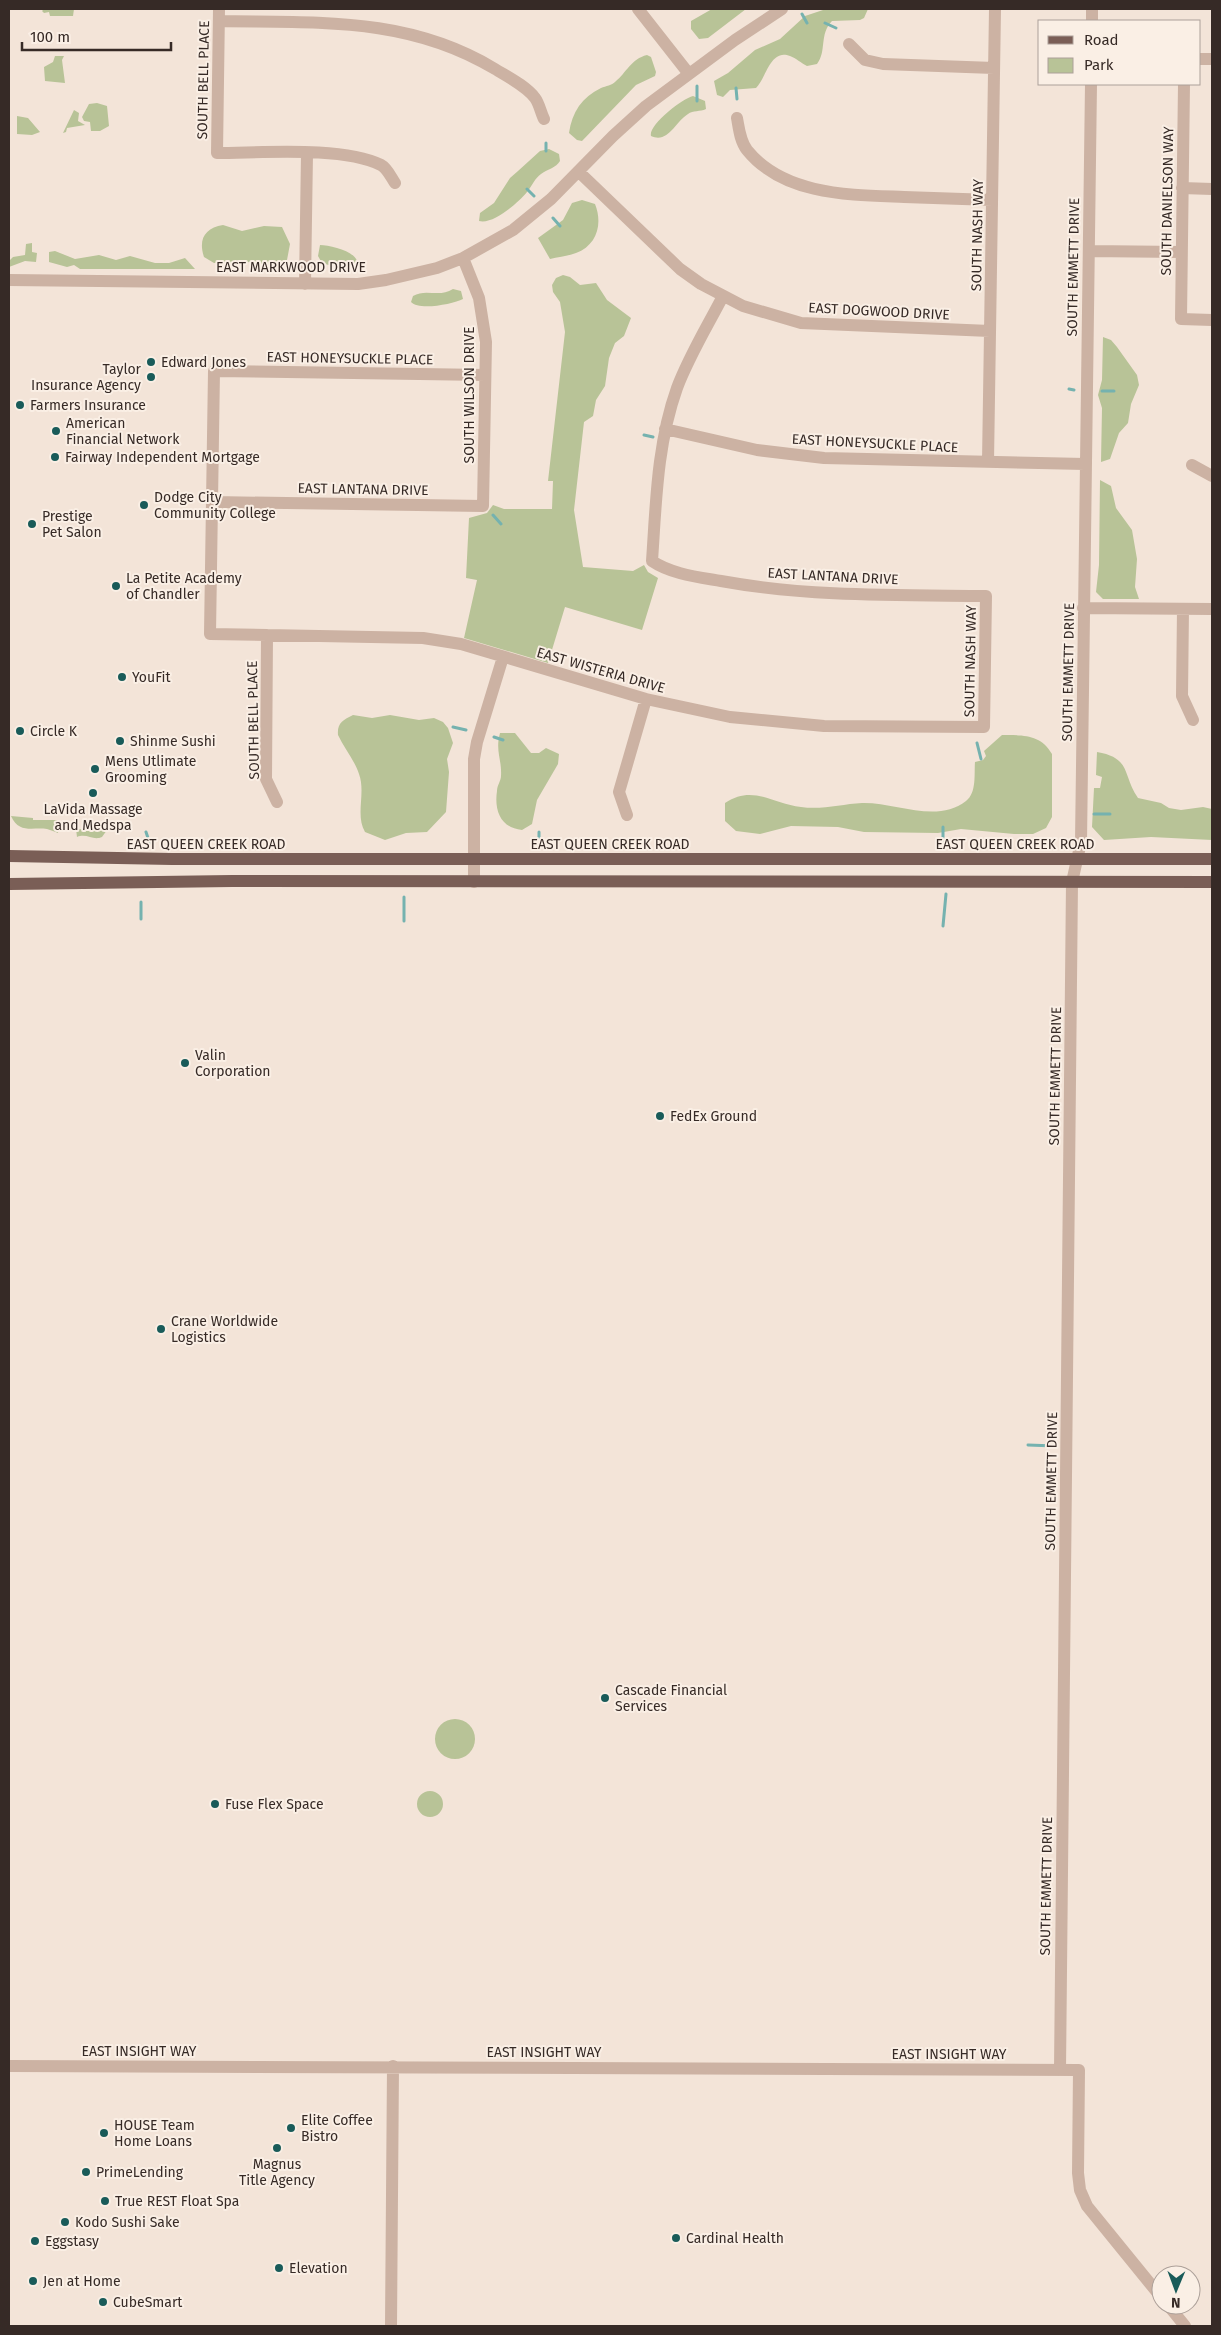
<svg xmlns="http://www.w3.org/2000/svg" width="1221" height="2335" viewBox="0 0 1221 2335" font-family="'Fira Sans',sans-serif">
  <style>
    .green { fill: #b8c397 }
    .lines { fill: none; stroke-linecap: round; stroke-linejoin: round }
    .stream { stroke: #75b2af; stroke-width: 3 }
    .minor { stroke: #ccb2a3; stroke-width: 12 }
    .major { stroke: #7a5e56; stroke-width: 12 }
    .poi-dot { fill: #195b59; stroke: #faefe5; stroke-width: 2 }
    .labels { text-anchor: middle; stroke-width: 4; stroke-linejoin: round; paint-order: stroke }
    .street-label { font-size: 14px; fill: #362a26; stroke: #faefe5 }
    .poi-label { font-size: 14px; fill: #362a26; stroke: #faefe5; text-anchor: start }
  </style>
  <rect width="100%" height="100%" fill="#f3e4d8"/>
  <path class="green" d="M44 9H74L73 16H50L49 12 44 13 42 11Z
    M712 9H746L708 38 699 39 691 29V21Z
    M826 9H868L864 18 860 20 832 21C819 34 827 51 817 64L807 66C801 63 796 58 790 56 770 48 766 79 756 88L730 90 723 97 717 95 714 81 728 73 755 50 780 39 805 16Z
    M647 55 651 57 656 72 655 76 636 85 582 141 577 140 569 133C572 112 582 97 601 88 606 86 612 85 615 82 627 72 631 59 647 55Z
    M55 56H64L62 60 65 83 45 81 44 67 53 62Z
    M693 96 705 101 706 109C700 112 693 110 688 114 675 122 668 144 651 136 648 125 682 99 693 96Z
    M97 103 107 106 109 126 100 131H91L90 122 84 121 82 117 89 104Z
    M74 110 79 113 78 121 85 125 67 128 66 132 63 133Z
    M17 116 28 118 40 132 32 135 17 134Z
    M549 149 559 154 560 161C556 168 548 169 541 174 535 178 532 186 527 192 518 203 493 225 479 221L480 213 494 203 510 178 518 171 540 151Z
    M582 200 595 204C603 224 597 245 576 253 568 256 558 257 550 259L538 238 563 220 572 203Z
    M223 225 242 231 264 226 282 227 290 244 287 260 273 266 252 262 214 263 204 257C198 239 205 228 223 225Z
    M32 243V252L37 253 36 262 25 261 9 267V261L13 257 25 255 26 244Z
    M320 245C330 245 354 251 357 261 350 272 332 266 322 263L318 256Z
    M55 251 75 259 99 255 116 260 130 256 155 263H169L185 258 195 269H80L74 265 67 267 49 262V252Z
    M563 275 570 277 580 285 596 283 607 300 631 318 624 336 615 343 609 358 605 386 596 400 593 416 584 422 574 510 583 567 633 571 644 565 648 572 658 578 642 630 565 607 548 663 464 638 477 580 466 578 469 518 487 513 493 505 504 509H552L553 481H548L565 332 560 302 553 292 552 285 556 278Z
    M453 289 461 291 463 299C453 304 419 311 411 302L413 296C426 288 439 298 453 289Z
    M1103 337 1111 340 1117 347 1137 375 1139 385 1131 404 1128 423 1119 433 1110 459 1101 462 1102 408 1098 395 1102 380Z
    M1100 480 1111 486 1116 508 1132 530 1137 559 1135 587 1139 599H1103L1096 592 1099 565Z
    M353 715 372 718 390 715 419 720 434 718 443 722 448 728 453 743 447 759 449 772 446 812 427 832 406 833 385 840 365 832C355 815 366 793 359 774 355 761 344 748 338 735 337 723 343 720 353 715Z
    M500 733H515L531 753H539L546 748 559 754 558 764 537 800 532 824 522 830C501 828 494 811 497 791 497 785 501 781 501 776 502 759 495 751 500 733Z
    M1002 735C1022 735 1041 734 1052 754V817L1046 828 1033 834H1014L961 829 938 833 864 832 838 827 791 826 760 834 736 831 725 821V803C753 784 772 804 801 807 822 810 842 804 862 803 895 802 937 824 966 801 977 793 974 773 975 762L983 760 986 756 984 751Z
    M1097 752C1132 758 1122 775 1138 798L1161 803 1169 808 1181 810 1203 807 1212 809V840L1151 837 1104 840 1092 827 1094 788H1100L1102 777 1096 775Z
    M11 816 33 818V820H57L59 823 58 833C55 832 51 830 47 829 32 827 19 834 11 816Z
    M76 829 107 830 102 837C93 841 87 833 77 837Z
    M435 1739a20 20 0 1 1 40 0a20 20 0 1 1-40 0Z
    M417 1804a13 13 0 1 1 26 0a13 13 0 1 1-26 0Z"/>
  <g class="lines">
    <path class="stream" d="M802 14 807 23
      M825 23 836 28
      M697 86V101
      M736 88 737 99
      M546 143V151
      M527 189 534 196
      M553 218 560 226
      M1069 389 1074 390
      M1102 391H1114
      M644 435 653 437
      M493 515 501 524
      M453 727 466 730
      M494 737 503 740
      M977 743 981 759
      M1094 814H1110
      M146 832 150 844
      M539 839V832
      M943 844V827
      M404 897V921
      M141 919V902
      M943 926 946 894
      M1028 1445 1055 1446"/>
    <path class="minor" d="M219 9 217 153C261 153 342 146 381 165 387 168 391 177 395 183
      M638 9 689 74
      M219 21C316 23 408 16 495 69 508 77 526 86 535 98 539 103 541 113 544 119
      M1092 21V9
      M849 44 865 60 883 64 994 68
      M1200 59H1212
      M1184 84 1181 319 1212 320
      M737 118C739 129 740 141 747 150 784 196 852 195 904 197 933 198 963 199 992 200
      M579 172 680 269 701 284 743 306 801 323 990 331
      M1182 188 1212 189
      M1089 251 1181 252
      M9 280 358 284 386 280 437 268 463 258 513 230 551 199 613 136 646 106 735 40 782 9
      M305 284 307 154
      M485 375 214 371 210 634 423 638 461 644 646 699 730 717 824 726 984 727 986 596C897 595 809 597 721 581 698 577 671 574 652 561 656 503 657 444 677 388 689 356 707 327 723 296
      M665 429 757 450 824 458 1085 464
      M988 462 995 9
      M1192 465 1212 476
      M213 502 483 506 486 342 479 298 463 258
      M1083 608 1212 609
      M1183 609 1182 696 1193 720
      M267 635 266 779 277 802
      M627 815 619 792 646 699
      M474 882V759L477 742 503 657
      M9 2066 1079 2070 1078 2173 1080 2190 1087 2206 1161 2297
      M1060 2070 1072 882 1081 842 1091 84
      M1168 2305 1185 2326
      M391 2326 393 2066"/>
    <path class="major" d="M9 856 172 859H1212
      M9 884 232 881 1212 882"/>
  </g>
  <g class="poi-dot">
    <circle cx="151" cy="362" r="5"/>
    <circle cx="151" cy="377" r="5"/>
    <circle cx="20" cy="405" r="5"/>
    <circle cx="56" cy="431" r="5"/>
    <circle cx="55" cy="457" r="5"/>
    <circle cx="144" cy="505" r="5"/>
    <circle cx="32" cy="524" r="5"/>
    <circle cx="116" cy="586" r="5"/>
    <circle cx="122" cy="677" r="5"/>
    <circle cx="20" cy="731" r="5"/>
    <circle cx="120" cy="741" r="5"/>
    <circle cx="95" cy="769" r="5"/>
    <circle cx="93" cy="793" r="5"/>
    <circle cx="185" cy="1063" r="5"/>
    <circle cx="660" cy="1116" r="5"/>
    <circle cx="161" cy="1329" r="5"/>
    <circle cx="605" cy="1698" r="5"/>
    <circle cx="215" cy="1804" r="5"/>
    <circle cx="291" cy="2128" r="5"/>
    <circle cx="104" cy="2133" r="5"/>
    <circle cx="277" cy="2148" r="5"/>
    <circle cx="86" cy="2172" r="5"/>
    <circle cx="105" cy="2201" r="5"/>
    <circle cx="65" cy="2222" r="5"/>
    <circle cx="676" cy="2238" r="5"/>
    <circle cx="35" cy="2241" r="5"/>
    <circle cx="279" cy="2268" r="5"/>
    <circle cx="33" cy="2281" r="5"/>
    <circle cx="103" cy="2302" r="5"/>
  </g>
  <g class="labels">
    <g class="street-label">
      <text transform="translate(203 80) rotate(-89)" y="5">SOUTH BELL PLACE</text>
      <text transform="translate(1167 201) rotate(-89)" y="5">SOUTH DANIELSON WAY</text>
      <text transform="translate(977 235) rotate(-89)" y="5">SOUTH NASH WAY</text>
      <text x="291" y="272">EAST MARKWOOD DRIVE</text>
      <text transform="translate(1073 267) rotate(-89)" y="5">SOUTH EMMETT DRIVE</text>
      <text transform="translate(879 311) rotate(3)" y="5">EAST DOGWOOD DRIVE</text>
      <text transform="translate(350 358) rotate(1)" y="5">EAST HONEYSUCKLE PLACE</text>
      <text transform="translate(469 395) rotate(-90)" y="5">SOUTH WILSON DRIVE</text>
      <text transform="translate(875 443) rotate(3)" y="5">EAST HONEYSUCKLE PLACE</text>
      <text transform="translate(363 489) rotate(1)" y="5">EAST LANTANA DRIVE</text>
      <text transform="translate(833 576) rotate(3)" y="5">EAST LANTANA DRIVE</text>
      <text transform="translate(970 661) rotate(-89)" y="5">SOUTH NASH WAY</text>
      <text transform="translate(601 670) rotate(16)" y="5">EAST WISTERIA DRIVE</text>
      <text transform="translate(1068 672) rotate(-89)" y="5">SOUTH EMMETT DRIVE</text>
      <text transform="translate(253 720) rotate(-91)" y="5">SOUTH BELL PLACE</text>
      <text x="206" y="849">EAST QUEEN CREEK ROAD</text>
      <text x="610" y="849">EAST QUEEN CREEK ROAD</text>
      <text x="1015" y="849">EAST QUEEN CREEK ROAD</text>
      <text transform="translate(1055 1076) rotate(-89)" y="5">SOUTH EMMETT DRIVE</text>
      <text transform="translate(1051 1481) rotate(-89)" y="5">SOUTH EMMETT DRIVE</text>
      <text transform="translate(1046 1886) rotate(-89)" y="5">SOUTH EMMETT DRIVE</text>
      <text x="139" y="2056">EAST INSIGHT WAY</text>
      <text x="544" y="2057">EAST INSIGHT WAY</text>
      <text x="949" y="2059">EAST INSIGHT WAY</text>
    </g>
    <g class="poi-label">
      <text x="161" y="367">Edward Jones</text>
      <text x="141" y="374" text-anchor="end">Taylor<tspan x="141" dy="16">Insurance Agency</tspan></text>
      <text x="30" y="410">Farmers Insurance</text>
      <text x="66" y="428">American<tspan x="66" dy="16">Financial Network</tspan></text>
      <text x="65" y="462">Fairway Independent Mortgage</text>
      <text x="154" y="502">Dodge City<tspan x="154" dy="16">Community College</tspan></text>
      <text x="42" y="521">Prestige<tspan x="42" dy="16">Pet Salon</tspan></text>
      <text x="126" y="583">La Petite Academy<tspan x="126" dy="16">of Chandler</tspan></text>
      <text x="132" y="682">YouFit</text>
      <text x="30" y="736">Circle K</text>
      <text x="130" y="746">Shinme Sushi</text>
      <text x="105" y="766">Mens Utlimate<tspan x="105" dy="16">Grooming</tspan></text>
      <text x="93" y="814" text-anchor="middle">LaVida Massage<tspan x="93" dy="16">and Medspa</tspan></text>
      <text x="195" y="1060">Valin<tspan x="195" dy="16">Corporation</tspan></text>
      <text x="670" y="1121">FedEx Ground</text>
      <text x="171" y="1326">Crane Worldwide<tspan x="171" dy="16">Logistics</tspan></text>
      <text x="615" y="1695">Cascade Financial<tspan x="615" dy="16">Services</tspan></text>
      <text x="225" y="1809">Fuse Flex Space</text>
      <text x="301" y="2125">Elite Coffee<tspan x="301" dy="16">Bistro</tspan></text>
      <text x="114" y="2130">HOUSE Team<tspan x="114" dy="16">Home Loans</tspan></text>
      <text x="277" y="2169" text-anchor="middle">Magnus<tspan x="277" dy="16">Title Agency</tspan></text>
      <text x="96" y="2177">PrimeLending</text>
      <text x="115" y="2206">True REST Float Spa</text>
      <text x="75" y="2227">Kodo Sushi Sake</text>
      <text x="686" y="2243">Cardinal Health</text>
      <text x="45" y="2246">Eggstasy</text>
      <text x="289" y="2273">Elevation</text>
      <text x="43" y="2286">Jen at Home</text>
      <text x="113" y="2307">CubeSmart</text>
    </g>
  </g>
  <rect width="1221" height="2335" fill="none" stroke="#362a26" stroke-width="20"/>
  <rect x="1038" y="20" width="162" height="65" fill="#faefe5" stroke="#aca099"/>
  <rect x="1048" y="36" width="25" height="8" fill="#7a5e56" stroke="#aca099"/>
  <text x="1084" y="45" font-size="15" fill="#362a26">Road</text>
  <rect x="1048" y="58" width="25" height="15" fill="#b8c397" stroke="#aca099"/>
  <text x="1084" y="70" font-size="15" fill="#362a26">Park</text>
  <g transform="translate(1176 2290) rotate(181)"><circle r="24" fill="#faefe5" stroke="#aca099"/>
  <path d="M0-4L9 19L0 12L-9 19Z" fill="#195b59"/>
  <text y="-8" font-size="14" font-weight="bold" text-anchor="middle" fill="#362a26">N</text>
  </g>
  <path d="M22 42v8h149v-8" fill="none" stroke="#362a26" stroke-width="2.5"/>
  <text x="30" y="42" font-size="15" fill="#362a26" stroke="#faefe5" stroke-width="4" paint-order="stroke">100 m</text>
</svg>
